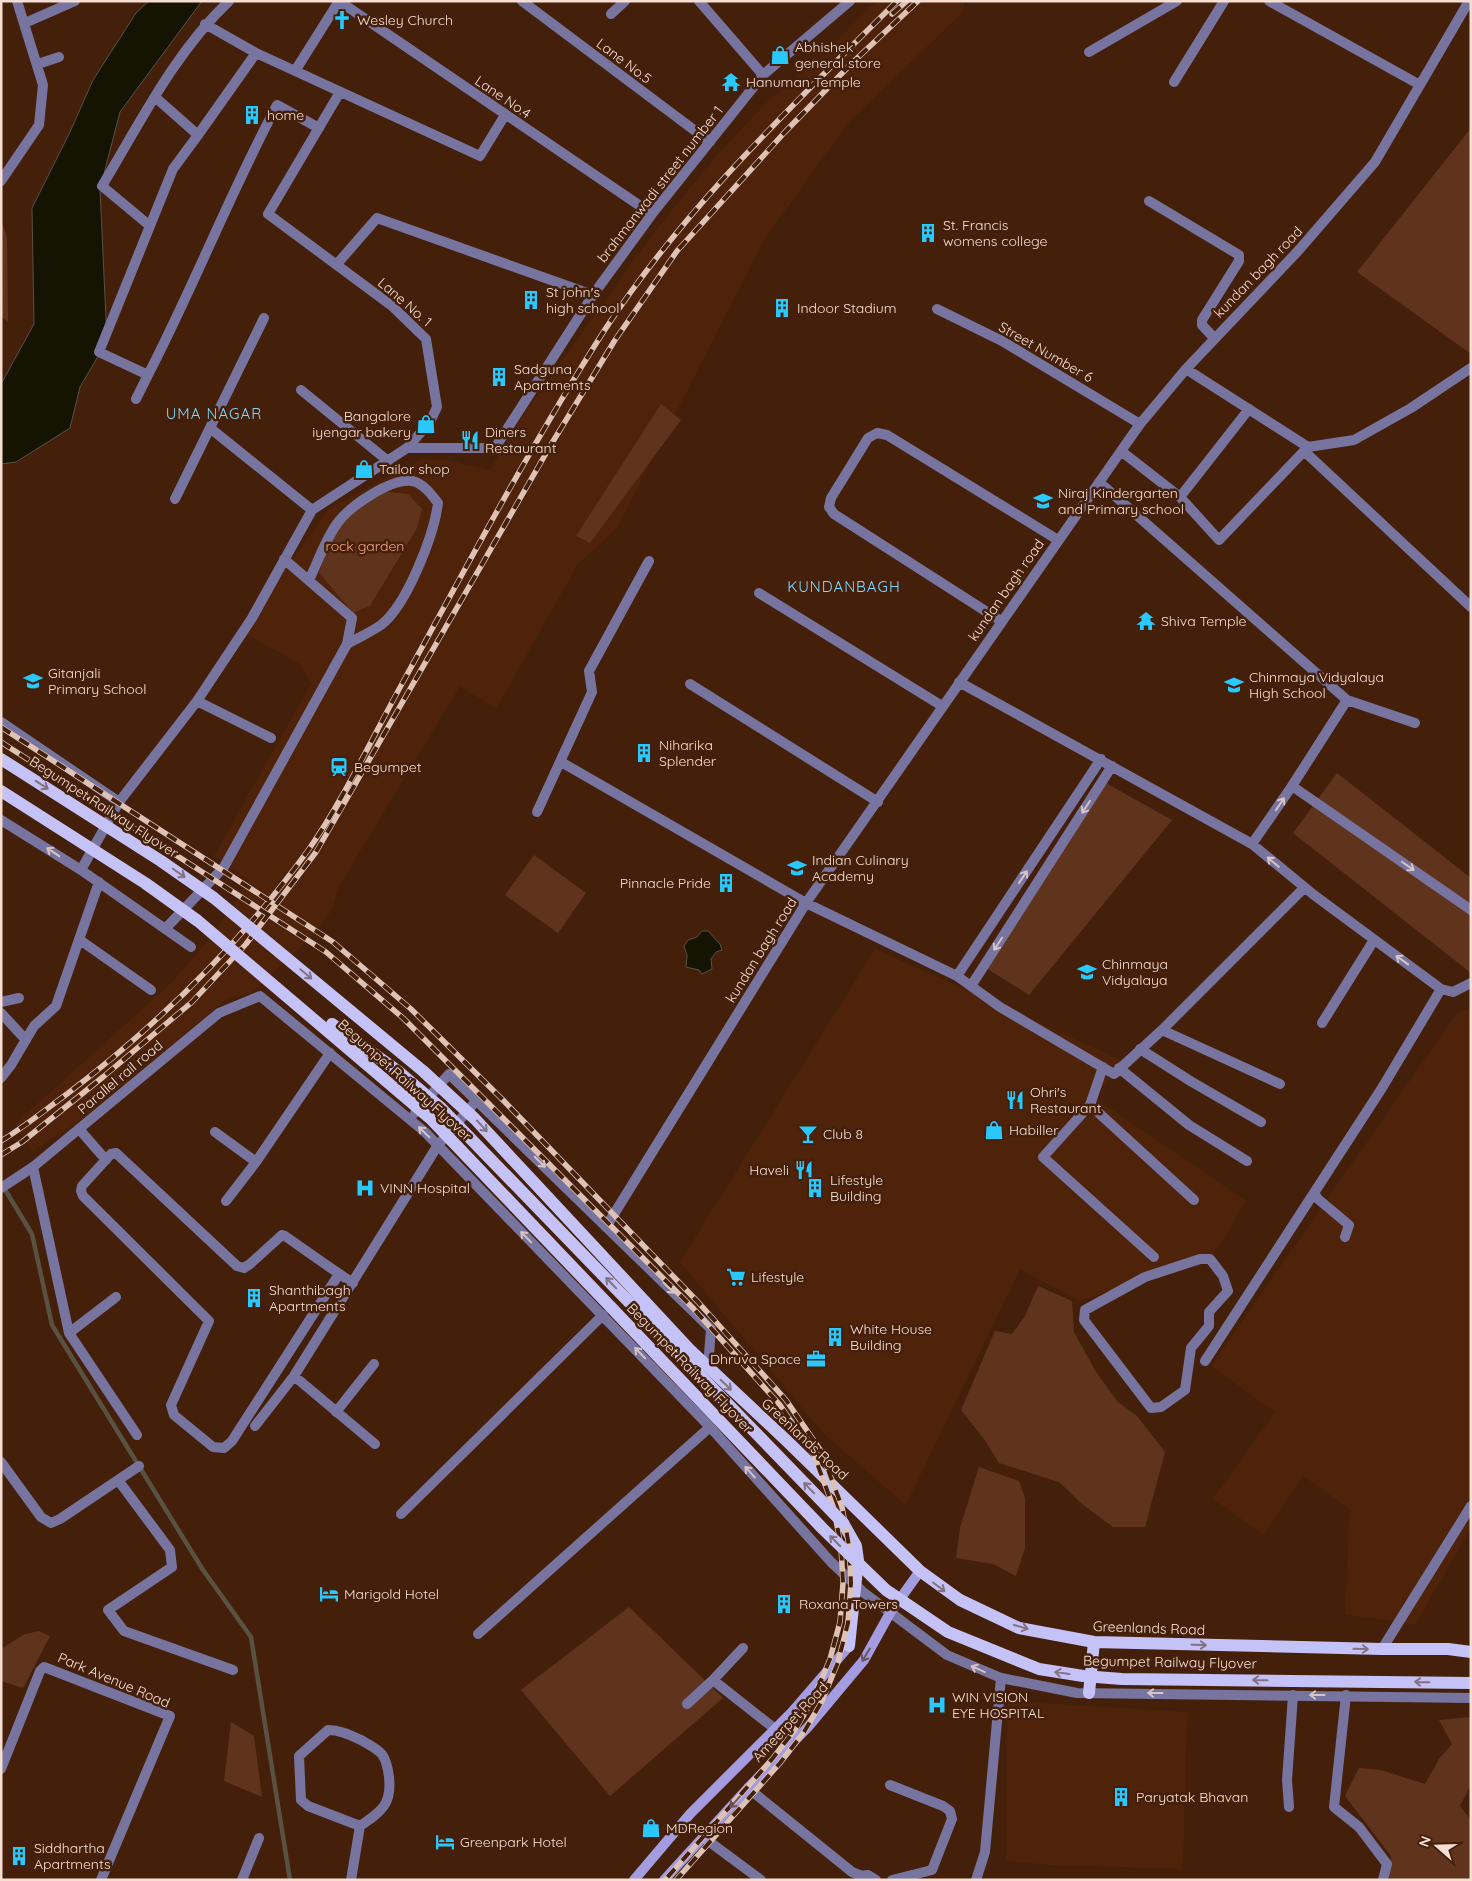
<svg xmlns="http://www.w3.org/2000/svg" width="1472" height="1881" viewBox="0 0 1472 1881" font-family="Quicksand,sans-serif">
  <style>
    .built { fill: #4e2309 }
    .green { fill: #60341c }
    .water { fill: #151403; stroke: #595141 }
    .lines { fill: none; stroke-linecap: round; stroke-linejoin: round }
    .stream { stroke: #595141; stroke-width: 4.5 }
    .minor { stroke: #77749f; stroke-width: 10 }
    .tertiary { stroke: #77749f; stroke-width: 10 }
    .secondary { stroke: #a39ce1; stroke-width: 10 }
    .primary { stroke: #c5c2f7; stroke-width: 12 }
    .rail-casing { stroke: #ddc2b5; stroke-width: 5.5 }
    .rail { stroke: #44200b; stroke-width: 4; stroke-dasharray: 11; stroke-linecap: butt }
    .primary-bridge { stroke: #c5c2f7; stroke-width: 12 }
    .oneway { stroke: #847181 }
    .oneway2 { stroke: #d7c4c5 }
    .oneway3 { stroke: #6a5261 }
    .labels { text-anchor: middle; stroke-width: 5; stroke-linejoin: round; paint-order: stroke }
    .poi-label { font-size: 14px; fill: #f7ded2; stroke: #44200b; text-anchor: start }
    .street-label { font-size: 14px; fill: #f7ded2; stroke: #44200b }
    .park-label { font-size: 14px; fill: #fba77b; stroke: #44200b }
    .neighbourhood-label { font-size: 15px; letter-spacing: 1px; fill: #80d8fe; stroke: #44200b }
  </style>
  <rect width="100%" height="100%" fill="#44200b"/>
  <path class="built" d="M876 1H964V11L847 124 764 240 617 528 578 564 496 709 460 686 338 888 332 910 311 937 251 994 227 998 86 1117 32 1152 15 1124 170 984 203 947 250 881 214 856 311 684 300 664 246 634 280 576 330 508 422 459 446 460 490 470 525 412 652 235 716 156 770 99 821 57Z
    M875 949 1121 1060 1095 1098 1246 1201 1213 1256 1079 1301 1020 1269 906 1505 824 1434 680 1262Z
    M1471 1008V1528L1415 1625 1345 1614 1350 1509 1303 1476 1264 1535 1213 1499 1275 1412 1211 1366 1456 1014Z
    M1007 1701 1187 1712 1183 1869 1051 1865 1006 1861Z"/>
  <path class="green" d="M1471 128V354L1357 272Z
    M1 219 7 237 8 322 1 316Z
    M661 404 681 420 590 543 576 536Z
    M381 491 408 494 422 509 417 528 370 606 353 613 319 573 336 522Z
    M1337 773 1471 878V973L1293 833Z
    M1104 782 1172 820 1029 995 986 968Z
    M534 855 586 893 558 933 505 895Z
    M1038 1286 1072 1301 1074 1332 1096 1372 1118 1402 1137 1416 1165 1452 1145 1527H1113L1082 1504 1059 1482 999 1463 984 1439 961 1410 995 1331 1012 1334 1025 1316Z
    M979 1467 1019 1481 1025 1498V1548L1016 1576 993 1564 956 1558 960 1528Z
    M629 1607 723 1698 610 1796 521 1690Z
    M39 1631 50 1636 23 1688 1 1681V1649L25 1634Z
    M1471 1717V1784L1460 1806 1471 1820V1880H1389L1391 1856 1345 1796 1359 1768 1381 1770 1425 1784 1439 1759 1452 1744 1439 1720Z
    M231 1722 254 1736 262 1797 224 1781Z"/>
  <path class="water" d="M149 1H202L120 112 100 189 107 341 80 387 70 428 16 462 1 464V384L34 324 32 208 70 132 93 80 136 13Z
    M702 931H708L720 944 722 950 716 952 711 959 712 969 702 974 699 970 686 967 687 955 684 946 688 940 697 937Z"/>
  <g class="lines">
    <path class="stream" d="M4 1188 32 1234 52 1325 203 1570 251 1637 290 1880"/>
    <path class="minor" d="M522 1 710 142
      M699 1 763 75
      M1269 1 1420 85
      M611 14 625 1
      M25 23 75 1
      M205 24 256 53 480 156 505 115
      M1089 52 1177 1
      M38 64 59 57
      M295 71 339 1 652 214
      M1174 82 1224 1
      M340 92 268 214 392 306 426 339 437 407 430 422 407 448
      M155 97 198 135 173 169 99 352 148 375C194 286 230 193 277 105L319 128
      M198 135 256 53
      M1 181 39 125 43 85 17 1
      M1149 201 1239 255V261L1202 320V325L1214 338
      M150 226 102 186C140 123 175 52 229 1
      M337 264 377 218 593 295
      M937 309 1002 341 1140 424
      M1186 369 1308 447 1354 440 1411 408 1471 368
      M301 390 388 461
      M136 399 148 375
      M210 428 312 510
      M1121 451 1180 497 1219 540 1308 447
      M1304 451 1471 607
      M1099 482 1347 700
      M1180 497 1249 409
      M175 499 264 318
      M309 580C318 562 326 537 339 521 352 505 391 478 412 481 423 483 432 495 438 503 434 535 407 605 381 625 371 632 358 638 347 644
      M759 593 942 706
      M1001 621 834 514 829 507 831 498 868 438 877 433 887 435 1058 540
      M959 682 1252 844 1314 895 1441 989 1453 992 1471 983
      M690 684 878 802
      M197 701 271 738
      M561 762 806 903 957 976 1000 1007 1114 1074 1162 1030 1304 888
      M1292 786 1347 700 1415 723
      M119 802 197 701 252 618 312 510 407 448H495L593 295 652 214 763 75 850 1
      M537 812 592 692 589 671 649 561
      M1252 844 1292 786 1471 910
      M81 870 191 947
      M166 928 224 867 347 644 352 618 284 559
      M80 940 151 990
      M957 976 1101 759
      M971 986 1112 766
      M1 1002 19 998
      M1 1013 26 1040
      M1322 1023 1374 940
      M1162 1030 1280 1084
      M1140 1049 1192 1082 1261 1122
      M1103 1067 1090 1105 1194 1200
      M1119 1068 1189 1125 1247 1161
      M1 1078 11 1065 34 1026 56 1006 99 882
      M1090 1105 1043 1157 1154 1257
      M79 1129 106 1160
      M215 1132 256 1162
      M33 1167 69 1333 137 1435
      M1314 1193 1318 1199 1349 1225 1345 1237
      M226 1201 256 1162 330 1053
      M606 1227 806 903 1121 451 1140 424 1186 369 1298 251 1375 162 1469 1
      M1200 1259H1210L1223 1276 1228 1291 1209 1312V1326L1191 1348 1185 1390 1161 1407 1151 1408 1084 1320 1085 1310 1145 1277Z
      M339 1274 232 1441 224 1448 213 1447 174 1415 171 1405 209 1321 83 1196 81 1191 82 1186 111 1154 116 1153 237 1266 244 1268 250 1264 282 1235 285 1236C308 1252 330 1268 353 1283
      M69 1333 116 1297
      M1205 1361 1382 1088 1441 989
      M294 1376 375 1444
      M336 1412 374 1364
      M255 1426 294 1376 438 1145 477 1100
      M1 1462 41 1517 51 1523 60 1519 139 1466
      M118 1480 170 1550 172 1567 108 1610 124 1631 233 1670
      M401 1514 603 1315
      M478 1634 710 1427
      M743 1648 713 1680 775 1729
      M1382 1649 1471 1506
      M1346 1695 1334 1807 1359 1827 1387 1864 1383 1880
      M687 1704 713 1680
      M1 1769 40 1671 44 1667 170 1716 101 1880
      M890 1785 943 1806 950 1811 952 1819 932 1870 892 1880
      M748 1788 852 1872 862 1876 868 1875 876 1880
      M1289 1807 1287 1780 1293 1695
      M703 1837 761 1880
      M242 1880 259 1838
      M351 1880 360 1826C382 1811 392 1804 389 1777 386 1753 381 1751 361 1740 350 1735 340 1730 328 1730L299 1756 301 1800 308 1806 360 1826
      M976 1880 985 1852 1001 1678"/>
    <path class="tertiary" d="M1 722 119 802 81 870 1 820
      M415 1113 449 1074 711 1329 708 1367
      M1 1188 33 1167 219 1013 260 996 425 1132 710 1427 831 1562 863 1592 947 1655 1001 1678 1077 1693 1471 1698"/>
    <path class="secondary" d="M634 1880 690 1814 792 1712 849 1646
      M664 1880 748 1788 808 1727 864 1660 890 1613 920 1571"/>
    <path class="primary" d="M691 1351 788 1442 920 1571 960 1600 1019 1628 1094 1642 1382 1649H1448L1471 1652
      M843 1523 856 1546 858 1560 849 1646
      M1089 1693 1094 1642"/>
    <g class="rail-casing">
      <path id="rail" d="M892 14 907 1
        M1 727 333 942 411 1009 501 1098 698 1302 786 1400 821 1451 842 1507 849 1546 851 1583 848 1623 838 1662 822 1701 804 1732 780 1763 676 1880
        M1 742 326 952 403 1018 693 1308 780 1405 814 1455 834 1509 841 1547 843 1583 840 1622 830 1659 814 1697 797 1727 773 1758 665 1880
        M1 1141C24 1127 45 1110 67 1094 159 1024 241 943 309 849 344 799 373 736 403 682 468 564 531 445 604 331 684 208 793 105 897 1
        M1 1155 22 1142 103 1077 192 1002 246 944 316 852 552 443 615 340 677 251 784 133 852 63 918 1"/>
    </g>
    <use href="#rail" class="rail"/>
    <path class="primary-bridge" d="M1 759 161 861 214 898 423 1071 475 1119 691 1351
      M1 791 145 883 198 921 432 1120 823 1529 886 1590 948 1632 1039 1669 1083 1676 1122 1679 1471 1683
      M332 1024 399 1072 440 1107 843 1523"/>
  </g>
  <defs><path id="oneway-shaft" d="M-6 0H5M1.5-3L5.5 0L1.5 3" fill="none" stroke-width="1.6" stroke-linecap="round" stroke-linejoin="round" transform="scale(1.25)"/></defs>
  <g class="oneway">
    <use href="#oneway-shaft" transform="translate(42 785) rotate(33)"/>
    <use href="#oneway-shaft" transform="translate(179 873) rotate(35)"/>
    <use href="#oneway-shaft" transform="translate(306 974) rotate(40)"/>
    <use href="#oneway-shaft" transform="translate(482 1126) rotate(47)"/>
    <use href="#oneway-shaft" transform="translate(611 1283) rotate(-134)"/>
    <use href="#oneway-shaft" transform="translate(726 1385) rotate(44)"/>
    <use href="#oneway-shaft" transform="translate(809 1488) rotate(-134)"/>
    <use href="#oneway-shaft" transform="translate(835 1541) rotate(-135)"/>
    <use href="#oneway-shaft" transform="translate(939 1587) rotate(37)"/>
    <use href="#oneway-shaft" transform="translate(1021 1627) rotate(16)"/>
    <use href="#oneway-shaft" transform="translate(1199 1645) rotate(1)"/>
    <use href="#oneway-shaft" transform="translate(1361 1649) rotate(1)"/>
    <use href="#oneway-shaft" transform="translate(1062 1673) rotate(-172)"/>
    <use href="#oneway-shaft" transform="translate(1260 1680) rotate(-179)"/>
    <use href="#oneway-shaft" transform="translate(1422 1682) rotate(-179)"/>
  </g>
  <g class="oneway2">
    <use href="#oneway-shaft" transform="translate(1280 804) rotate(-56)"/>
    <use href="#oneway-shaft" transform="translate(1086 807) rotate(123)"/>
    <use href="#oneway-shaft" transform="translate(53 852) rotate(-147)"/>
    <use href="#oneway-shaft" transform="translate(1273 862) rotate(-140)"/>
    <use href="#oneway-shaft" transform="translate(1408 866) rotate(35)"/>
    <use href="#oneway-shaft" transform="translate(1023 877) rotate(-56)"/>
    <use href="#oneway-shaft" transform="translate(998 944) rotate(123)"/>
    <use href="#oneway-shaft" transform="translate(1402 960) rotate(-144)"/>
    <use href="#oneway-shaft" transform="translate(424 1132) rotate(-136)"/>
    <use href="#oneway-shaft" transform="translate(540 1162) rotate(45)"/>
    <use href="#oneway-shaft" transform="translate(526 1237) rotate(-134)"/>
    <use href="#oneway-shaft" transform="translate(669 1288) rotate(44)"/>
    <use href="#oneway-shaft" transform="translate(640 1353) rotate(-134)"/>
    <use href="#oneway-shaft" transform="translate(750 1472) rotate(-132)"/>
    <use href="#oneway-shaft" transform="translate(978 1669) rotate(-156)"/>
    <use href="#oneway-shaft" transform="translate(1155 1693) rotate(-180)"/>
    <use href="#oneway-shaft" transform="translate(1317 1695) rotate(180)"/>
  </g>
  <g class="oneway3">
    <use href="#oneway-shaft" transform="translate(866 1655) rotate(121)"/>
    <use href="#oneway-shaft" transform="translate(735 1802) rotate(132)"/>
  </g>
  <defs>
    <g id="church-bare" transform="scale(1.5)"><path d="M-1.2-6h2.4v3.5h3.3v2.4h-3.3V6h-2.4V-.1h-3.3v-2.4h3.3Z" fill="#29c8ff" stroke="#44200b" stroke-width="2.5" paint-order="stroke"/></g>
    <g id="shop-bare" transform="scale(1.5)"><path d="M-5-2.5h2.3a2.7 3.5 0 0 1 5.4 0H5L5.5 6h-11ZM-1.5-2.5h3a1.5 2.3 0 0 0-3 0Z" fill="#29c8ff" stroke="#44200b" stroke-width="2.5" paint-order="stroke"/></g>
    <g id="temple-bare" transform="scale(1.5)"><path d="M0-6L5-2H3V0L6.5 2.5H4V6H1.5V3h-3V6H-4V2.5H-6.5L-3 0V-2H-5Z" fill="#29c8ff" stroke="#44200b" stroke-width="2.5" paint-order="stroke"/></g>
    <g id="building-bare" transform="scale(1.5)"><path d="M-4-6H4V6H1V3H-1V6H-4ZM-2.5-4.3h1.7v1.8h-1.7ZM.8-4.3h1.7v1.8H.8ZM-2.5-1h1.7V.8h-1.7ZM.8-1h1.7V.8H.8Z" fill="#29c8ff" stroke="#44200b" stroke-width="2.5" paint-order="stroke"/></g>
    <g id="restaurant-bare" transform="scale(1.5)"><path d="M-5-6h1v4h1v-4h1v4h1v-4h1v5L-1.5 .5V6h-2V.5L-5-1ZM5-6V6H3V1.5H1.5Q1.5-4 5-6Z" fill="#29c8ff" stroke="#44200b" stroke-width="2.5" paint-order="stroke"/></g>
    <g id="school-bare" transform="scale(1.5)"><path d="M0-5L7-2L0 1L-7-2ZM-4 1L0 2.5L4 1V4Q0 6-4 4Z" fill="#29c8ff" stroke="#44200b" stroke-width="2.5" paint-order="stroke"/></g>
    <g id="station-bare" transform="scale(1.5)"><path d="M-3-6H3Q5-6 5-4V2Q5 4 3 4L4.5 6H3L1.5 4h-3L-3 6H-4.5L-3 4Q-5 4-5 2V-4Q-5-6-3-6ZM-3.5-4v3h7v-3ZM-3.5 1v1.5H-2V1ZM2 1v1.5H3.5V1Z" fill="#29c8ff" stroke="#44200b" stroke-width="2.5" paint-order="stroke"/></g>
    <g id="university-bare" transform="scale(1.5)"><path d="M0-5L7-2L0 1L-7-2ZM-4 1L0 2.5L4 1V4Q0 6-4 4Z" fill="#29c8ff" stroke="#44200b" stroke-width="2.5" paint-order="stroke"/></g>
    <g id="bar-bare" transform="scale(1.5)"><path d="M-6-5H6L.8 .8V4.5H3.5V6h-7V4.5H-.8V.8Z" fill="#29c8ff" stroke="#44200b" stroke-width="2.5" paint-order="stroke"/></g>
    <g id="hospital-bare" transform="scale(1.5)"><path d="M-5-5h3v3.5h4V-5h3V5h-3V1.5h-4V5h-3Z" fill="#29c8ff" stroke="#44200b" stroke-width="2.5" paint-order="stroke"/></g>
    <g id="supermarket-bare" transform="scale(1.5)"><path d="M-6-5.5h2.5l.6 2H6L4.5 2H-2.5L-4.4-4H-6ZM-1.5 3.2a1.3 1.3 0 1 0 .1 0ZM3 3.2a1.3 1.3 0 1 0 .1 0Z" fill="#29c8ff" stroke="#44200b" stroke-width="2.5" paint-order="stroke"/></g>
    <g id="office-bare" transform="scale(1.5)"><path d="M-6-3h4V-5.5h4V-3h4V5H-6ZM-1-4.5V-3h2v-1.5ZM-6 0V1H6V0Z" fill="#29c8ff" stroke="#44200b" stroke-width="2.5" paint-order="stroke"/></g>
    <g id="hotel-bare" transform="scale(1.5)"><path d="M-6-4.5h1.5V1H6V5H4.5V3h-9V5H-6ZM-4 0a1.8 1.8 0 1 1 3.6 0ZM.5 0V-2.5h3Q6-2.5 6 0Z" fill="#29c8ff" stroke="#44200b" stroke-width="2.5" paint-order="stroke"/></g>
  </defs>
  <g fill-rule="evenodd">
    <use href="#church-bare" x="342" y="20"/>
    <use href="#shop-bare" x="780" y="55"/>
    <use href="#temple-bare" x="731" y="82"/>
    <use href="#building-bare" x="252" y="115"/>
    <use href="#building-bare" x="928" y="233"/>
    <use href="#building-bare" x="531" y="300"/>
    <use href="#building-bare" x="782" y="308"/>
    <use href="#building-bare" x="499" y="377"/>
    <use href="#shop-bare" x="426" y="424"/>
    <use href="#restaurant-bare" x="470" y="440"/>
    <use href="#shop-bare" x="364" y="469"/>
    <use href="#school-bare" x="1043" y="501"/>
    <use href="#temple-bare" x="1146" y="621"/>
    <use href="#school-bare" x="33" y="681"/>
    <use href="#school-bare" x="1234" y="685"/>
    <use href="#building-bare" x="644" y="753"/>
    <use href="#station-bare" x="339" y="767"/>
    <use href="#university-bare" x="797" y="868"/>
    <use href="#building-bare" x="726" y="883"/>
    <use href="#university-bare" x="1087" y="972"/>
    <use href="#restaurant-bare" x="1015" y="1100"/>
    <use href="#shop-bare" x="994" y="1130"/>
    <use href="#bar-bare" x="808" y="1134"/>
    <use href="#restaurant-bare" x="804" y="1170"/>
    <use href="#hospital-bare" x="365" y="1188"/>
    <use href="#building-bare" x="815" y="1188"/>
    <use href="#supermarket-bare" x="736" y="1277"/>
    <use href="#building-bare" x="254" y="1298"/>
    <use href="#building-bare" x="835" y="1337"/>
    <use href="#office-bare" x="816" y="1359"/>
    <use href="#hotel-bare" x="329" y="1594"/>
    <use href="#building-bare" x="784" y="1604"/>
    <use href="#hospital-bare" x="937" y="1705"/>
    <use href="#building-bare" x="1121" y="1797"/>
    <use href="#shop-bare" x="651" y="1828"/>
    <use href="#hotel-bare" x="445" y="1842"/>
    <use href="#building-bare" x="19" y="1856"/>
  </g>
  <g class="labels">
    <g class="poi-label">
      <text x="357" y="25">Wesley Church</text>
      <text x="795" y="52">Abhishek<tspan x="795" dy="16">general store</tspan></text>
      <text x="746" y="87">Hanuman Temple</text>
      <text x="267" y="120">home</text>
      <text x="943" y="230">St. Francis<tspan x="943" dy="16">womens college</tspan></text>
      <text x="546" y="297">St john's<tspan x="546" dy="16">high school</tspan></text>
      <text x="797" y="313">Indoor Stadium</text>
      <text x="514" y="374">Sadguna<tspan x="514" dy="16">Apartments</tspan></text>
      <text x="411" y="421" text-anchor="end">Bangalore<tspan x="411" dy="16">iyengar bakery</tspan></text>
      <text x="485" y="437">Diners<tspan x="485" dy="16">Restaurant</tspan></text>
      <text x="379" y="474">Tailor shop</text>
      <text x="1058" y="498">Niraj Kindergarten<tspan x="1058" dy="16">and Primary school</tspan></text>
      <text x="1161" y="626">Shiva Temple</text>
      <text x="48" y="678">Gitanjali<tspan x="48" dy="16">Primary School</tspan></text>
      <text x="1249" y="682">Chinmaya Vidyalaya<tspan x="1249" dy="16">High School</tspan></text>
      <text x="659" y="750">Niharika<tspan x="659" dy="16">Splender</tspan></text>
      <text x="354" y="772">Begumpet</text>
      <text x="812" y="865">Indian Culinary<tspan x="812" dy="16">Academy</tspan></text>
      <text x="711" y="888" text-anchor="end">Pinnacle Pride</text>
      <text x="1102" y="969">Chinmaya<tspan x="1102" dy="16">Vidyalaya</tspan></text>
      <text x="1030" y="1097">Ohri's<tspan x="1030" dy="16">Restaurant</tspan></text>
      <text x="1009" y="1135">Habiller</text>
      <text x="823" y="1139">Club 8</text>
      <text x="789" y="1175" text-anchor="end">Haveli</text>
      <text x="830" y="1185">Lifestyle<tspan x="830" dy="16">Building</tspan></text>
      <text x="380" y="1193">VINN Hospital</text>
      <text x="751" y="1282">Lifestyle</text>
      <text x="269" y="1295">Shanthibagh<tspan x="269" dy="16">Apartments</tspan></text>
      <text x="850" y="1334">White House<tspan x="850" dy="16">Building</tspan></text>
      <text x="801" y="1364" text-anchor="end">Dhruva Space</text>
      <text x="344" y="1599">Marigold Hotel</text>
      <text x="799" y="1609">Roxana Towers</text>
      <text x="952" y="1702">WIN VISION<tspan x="952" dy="16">EYE HOSPITAL</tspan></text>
      <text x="1136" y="1802">Paryatak Bhavan</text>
      <text x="666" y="1833">MDRegion</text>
      <text x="460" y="1847">Greenpark Hotel</text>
      <text x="34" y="1853">Siddhartha<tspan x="34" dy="16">Apartments</tspan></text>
    </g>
    <g class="street-label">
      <text transform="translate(624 61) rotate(37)" y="5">Lane No.5</text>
      <text transform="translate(503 97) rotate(34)" y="5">Lane No.4</text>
      <text transform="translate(660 184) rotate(-52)" y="5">brahmanwadi street number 1</text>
      <text transform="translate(1258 272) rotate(-46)" y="5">kundan bagh road</text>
      <text transform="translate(405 302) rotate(41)" y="5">Lane No. 1</text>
      <text transform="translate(1046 352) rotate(30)" y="5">Street Number 6</text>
      <text transform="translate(1006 590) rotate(-55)" y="5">kundan bagh road</text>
      <text transform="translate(104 807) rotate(33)" y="5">Begumpet Railway Flyover</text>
      <text transform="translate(761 950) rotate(-58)" y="5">kundan bagh road</text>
      <text transform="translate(120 1077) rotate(-40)" y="5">Parallel rail road</text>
      <text transform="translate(405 1080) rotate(42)" y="5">Begumpet Railway Flyover</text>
      <text transform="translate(690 1368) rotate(46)" y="5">Begumpet Railway Flyover</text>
      <text transform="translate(805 1439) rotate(43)" y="5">Greenlands Road</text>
      <text transform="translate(1149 1628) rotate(2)" y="5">Greenlands Road</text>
      <text transform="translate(1170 1662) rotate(1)" y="5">Begumpet Railway Flyover</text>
      <text transform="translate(114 1680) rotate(23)" y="5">Park Avenue Road</text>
      <text transform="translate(790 1722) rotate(-47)" y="5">Ameerpet Road</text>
    </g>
    <g class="park-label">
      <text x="365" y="551">rock garden</text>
    </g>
    <g class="neighbourhood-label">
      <text x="214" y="419">UMA NAGAR</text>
      <text x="844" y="592">KUNDANBAGH</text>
    </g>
  </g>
  <rect width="1472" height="1881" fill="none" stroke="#f7ded2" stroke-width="5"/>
  <g transform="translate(1437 1846) rotate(290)" stroke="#44200b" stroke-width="4" paint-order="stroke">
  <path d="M0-4L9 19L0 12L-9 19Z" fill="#f7ded2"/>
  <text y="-8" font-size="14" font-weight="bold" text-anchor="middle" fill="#f7ded2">N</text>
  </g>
</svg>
